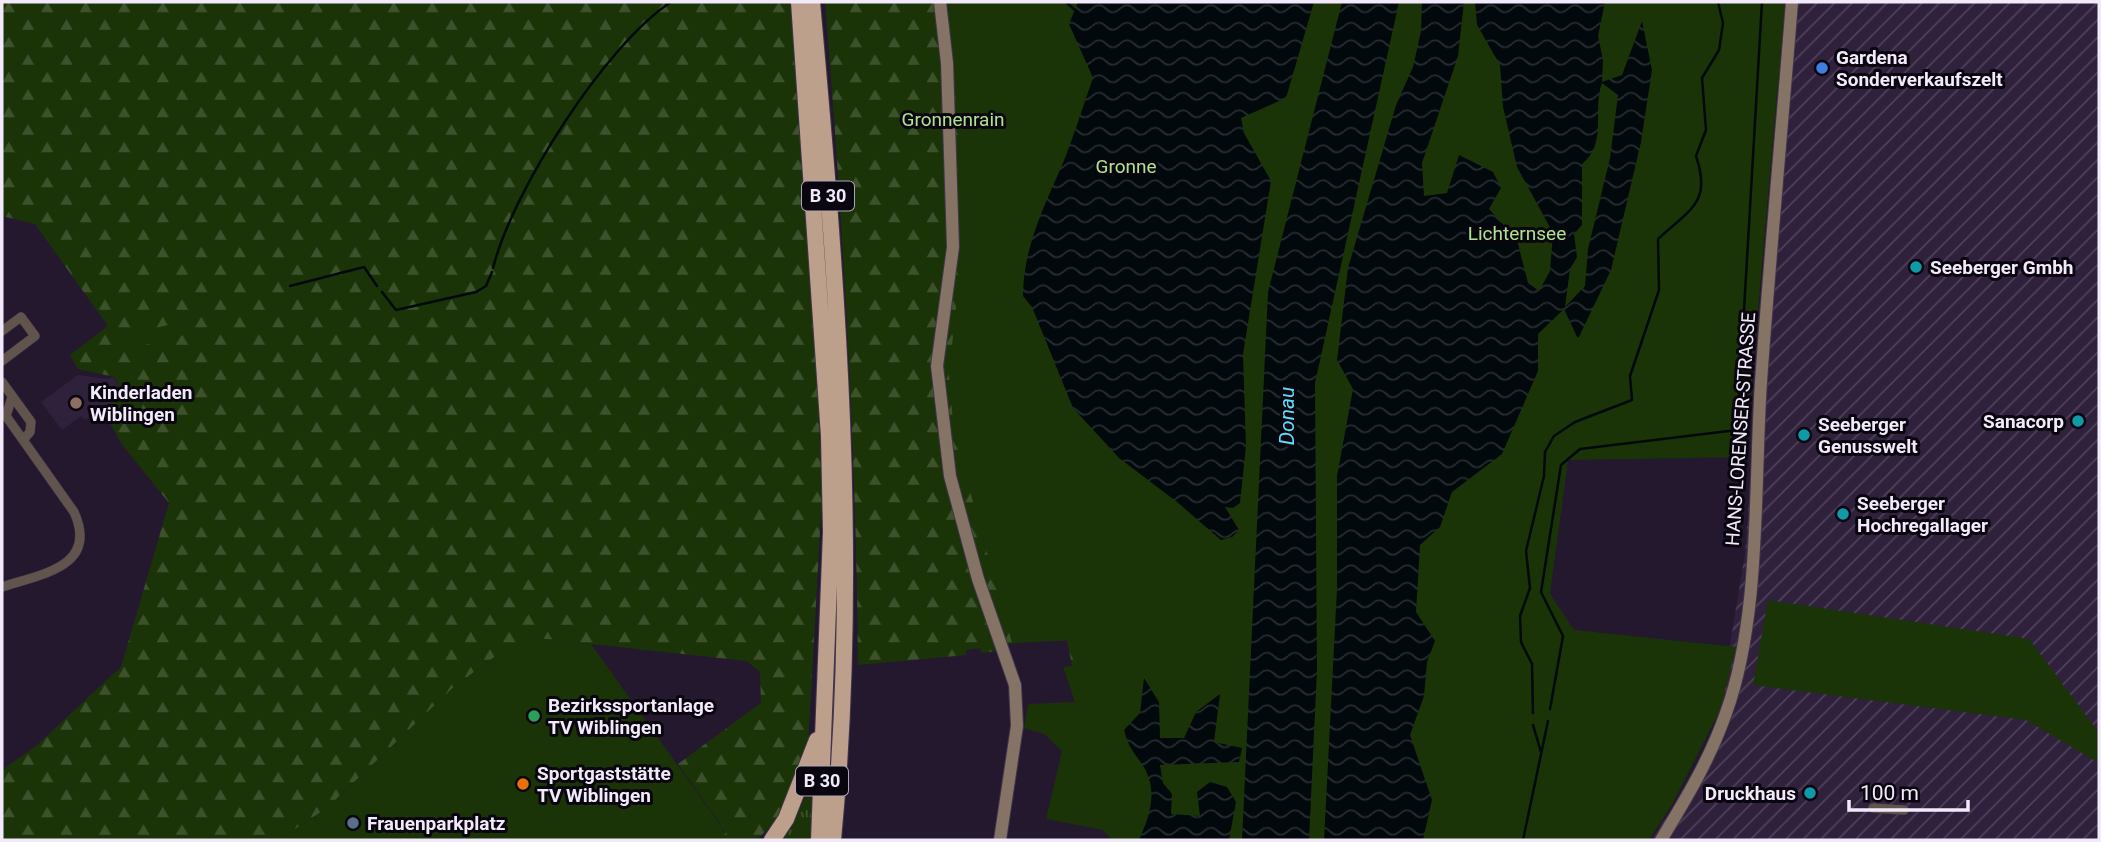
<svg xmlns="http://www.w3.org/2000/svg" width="2101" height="842" viewBox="0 0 2101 842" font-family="Roboto,sans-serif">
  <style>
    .built { fill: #2f203c }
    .industrial { fill: url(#industrial-furrows) }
    .grass { fill: url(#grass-tufts) }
    .forest { fill: url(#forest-firs) }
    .green { fill: #1b3407 }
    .water { fill: url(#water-waves); fill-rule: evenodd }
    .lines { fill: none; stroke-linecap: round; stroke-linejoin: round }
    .stream { stroke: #01090c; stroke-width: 2.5 }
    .street-casing { stroke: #41354b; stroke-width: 10 }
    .secondary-casing { stroke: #41354b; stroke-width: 14 }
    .highway-casing { stroke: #41354b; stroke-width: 18 }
    .street { stroke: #60544c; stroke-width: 9 }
    .secondary { stroke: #857365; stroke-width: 12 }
    .highway { stroke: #bca08b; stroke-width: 16 }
    .shop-dot { fill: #3f7fe0; stroke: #0a060f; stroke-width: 2.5 }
    .culture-dot { fill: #0f9aa8; stroke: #0a060f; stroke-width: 2.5 }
    .education-dot { fill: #8d6e63; stroke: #0a060f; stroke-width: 2.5 }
    .leisure-dot { fill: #2e9e5b; stroke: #0a060f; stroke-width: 2.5 }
    .food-dot { fill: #e8710a; stroke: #0a060f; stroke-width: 2.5 }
    .service-dot { fill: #5c6f8a; stroke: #0a060f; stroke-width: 2.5 }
    .labels { text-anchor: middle; stroke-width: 6; stroke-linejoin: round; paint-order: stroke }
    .shield { fill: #0a060f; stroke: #aca6b4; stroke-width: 2 }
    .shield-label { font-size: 18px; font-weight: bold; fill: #f2eafa }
    .poi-label { font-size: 19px; font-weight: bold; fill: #f2eafa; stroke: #0a060f; text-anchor: start }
    .park-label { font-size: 19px; fill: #afe290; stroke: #0a060f }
    .street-label { font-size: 19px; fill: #f2eafa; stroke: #0a060f }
    .water-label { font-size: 21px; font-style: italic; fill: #5ce1fc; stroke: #0a060f }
  </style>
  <defs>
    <pattern id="industrial-furrows" width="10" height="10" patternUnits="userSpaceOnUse" patternTransform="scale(1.75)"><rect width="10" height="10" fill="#2f203c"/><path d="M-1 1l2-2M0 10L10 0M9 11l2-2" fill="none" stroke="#4e4159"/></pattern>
    <pattern id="grass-tufts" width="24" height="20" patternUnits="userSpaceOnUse" patternTransform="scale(1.75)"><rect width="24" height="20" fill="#1b3407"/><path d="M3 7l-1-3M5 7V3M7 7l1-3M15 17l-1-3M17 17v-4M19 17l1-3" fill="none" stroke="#3d522c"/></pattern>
    <pattern id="forest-firs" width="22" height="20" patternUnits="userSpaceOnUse" patternTransform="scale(1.75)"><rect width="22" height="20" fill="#1b3407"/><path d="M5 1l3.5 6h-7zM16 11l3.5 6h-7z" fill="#3d522c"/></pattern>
    <pattern id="water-waves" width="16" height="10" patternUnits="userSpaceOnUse" patternTransform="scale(1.75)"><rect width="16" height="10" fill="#01090c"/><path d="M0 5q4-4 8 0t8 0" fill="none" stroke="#262d30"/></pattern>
  </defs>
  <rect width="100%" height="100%" fill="#24182e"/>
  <path class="built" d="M78 375 106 379 114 377 122 395 85 420 81 416 62 430 41 402Z"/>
  <path class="industrial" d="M1785 2H2099V840H1651L1672 809 1716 730 1745 553Z"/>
  <path class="grass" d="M805 797 815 798 812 840H782L791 829Z"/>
  <path class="forest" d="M2 2H790L816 349 822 495 808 747 778 818 757 840H716L726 832 678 764 761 703 760 672 747 661 536 638 500 653 454 687 326 809 278 840H2V770L36 746 121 667 169 503 121 443 102 409 122 395 115 377 78 369 70 355 108 326 35 224 2 216Z
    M825 2H1056L1109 693 1079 698 1066 636 995 646 996 651 982 653 980 648 966 650V655L858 665C856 443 843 223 825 2Z"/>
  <path class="green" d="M948 2H1785L1745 457 1568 460 1550 594 1574 630 1736 647 1720 710 1673 803 1649 840H1112L1103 830 1046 819 1062 751 1044 734 1024 728 1028 704 1075 702 1063 667 1083 664 1081 640 1012 643 954 433 949 375 965 221Z
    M179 322 183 335 122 351 118 338Z
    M1768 600 2029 639 2099 733V763L2026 720 1753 685Z
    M536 638 591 644 726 833 716 840H278L326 809 454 687 500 653Z"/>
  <path class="water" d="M1078 2H1314L1286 98 1241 118 1244 133 1271 181 1243 354 1246 446 1240 503 1233 508 1225 507 1239 530 1232 537 1221 540 1177 502 1119 458 1073 408 1032 307 1023 296C1023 249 1044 206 1063 163 1074 136 1083 106 1093 78L1069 24Z
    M1342 2H1399L1315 383 1317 670 1309 840H1242L1268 292Z
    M1422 2H1464L1458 56 1422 163 1424 196 1447 193 1459 155 1493 172 1501 188 1489 209 1517 240 1528 283 1539 291 1550 271 1553 233 1517 167 1503 107 1500 65 1477 25 1475 2H1605L1598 36 1603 60 1602 82 1622 75 1642 21 1652 70 1641 142 1611 270 1578 339 1564 309 1538 334V371L1502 454 1452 492 1440 527 1420 545 1416 612 1435 641 1427 662 1424 696 1410 735 1432 800 1423 840H1324L1337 589V476L1353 389 1337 360 1348 268 1396 105 1413 67 1421 31ZM1602 83 1618 95 1610 158 1588 249 1585 286 1565 307 1570 269 1577 257 1574 234 1582 225V164C1608 144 1592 109 1602 83Z
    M1144 678 1159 702 1160 738H1184L1196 712 1220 694 1214 742 1242 748 1239 762 1160 765 1163 783 1172 794 1171 814 1200 816 1197 792 1210 782 1227 787 1236 802 1229 840H1139C1149 818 1158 793 1145 769 1135 752 1130 752 1124 730L1140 713Z"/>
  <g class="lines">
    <path class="stream" d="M1066 2 1076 11
      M493 268C512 192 605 45 671 2
      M290 286 364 267 377 286
      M382 292 396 310 476 292 486 286 492 272
      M1550 709 1563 636 1541 592 1561 465 1580 449 1737 430 1762 2
      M1533 713 1532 664 1521 642 1520 616 1530 588 1526 551 1544 476 1545 452 1554 436 1575 422 1632 400 1630 376 1659 290 1658 239C1690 209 1712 203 1696 156L1706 130 1702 78 1719 50 1723 23 1718 2
      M1533 725 1541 752
      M1523 840 1548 721"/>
    <g class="street-casing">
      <path id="street" d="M2 331 21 317 35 336 2 361
        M2 382 31 422 30 432 23 440
        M2 587C41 574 99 567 74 512L6 416 12 397
        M1873 808 1904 810"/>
    </g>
    <g class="secondary-casing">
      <path id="secondary" d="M940 2 947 63 953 247 937 366 950 476 978 579 1015 685 1017 726 1000 840
        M1661 840C1686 799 1710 759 1726 713 1761 617 1754 485 1761 382 1770 255 1782 128 1792 2"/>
    </g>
    <g class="highway-casing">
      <path id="highway" d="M799 2 829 436 831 532 819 840
        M812 2C837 280 860 561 833 840
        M772 840 786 819 817 740"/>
    </g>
    <use href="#street" class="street"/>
    <use href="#secondary" class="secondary"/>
    <use href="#highway" class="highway"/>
  </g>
  <circle class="shop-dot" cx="1822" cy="68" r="7"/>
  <g class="culture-dot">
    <circle cx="1916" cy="267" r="7"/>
    <circle cx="2078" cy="421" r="7"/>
    <circle cx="1804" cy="435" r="7"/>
    <circle cx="1843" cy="514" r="7"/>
    <circle cx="1810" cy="793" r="7"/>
  </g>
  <circle class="education-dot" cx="76" cy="403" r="7"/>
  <circle class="leisure-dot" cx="534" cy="716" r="7"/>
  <circle class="food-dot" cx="523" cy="784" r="7"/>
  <circle class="service-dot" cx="353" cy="823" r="7"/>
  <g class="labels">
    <g class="shield">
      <rect x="802" y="181.5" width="52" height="29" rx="5"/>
      <rect x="796" y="766.5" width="52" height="29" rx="5"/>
    </g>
    <g class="shield-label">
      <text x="828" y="202">B 30</text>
      <text x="822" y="787">B 30</text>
    </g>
    <g class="poi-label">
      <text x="1836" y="64">Gardena<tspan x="1836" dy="22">Sonderverkaufszelt</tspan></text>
      <text x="1930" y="274">Seeberger Gmbh</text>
      <text x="90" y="399">Kinderladen<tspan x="90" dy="22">Wiblingen</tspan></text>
      <text x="2064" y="428" text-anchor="end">Sanacorp</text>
      <text x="1818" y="431">Seeberger<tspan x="1818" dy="22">Genusswelt</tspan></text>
      <text x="1857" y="510">Seeberger<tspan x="1857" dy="22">Hochregallager</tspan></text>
      <text x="548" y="712">Bezirkssportanlage<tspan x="548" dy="22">TV Wiblingen</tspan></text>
      <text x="537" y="780">Sportgaststätte<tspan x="537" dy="22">TV Wiblingen</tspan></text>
      <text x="1796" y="800" text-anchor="end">Druckhaus</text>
      <text x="367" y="830">Frauenparkplatz</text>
    </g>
    <g class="park-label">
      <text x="953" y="126">Gronnenrain</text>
      <text x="1126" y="173">Gronne</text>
      <text x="1517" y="240">Lichternsee</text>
    </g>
    <g class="street-label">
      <text transform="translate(1740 429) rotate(-86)" y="7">HANS-LORENSER-STRASSE</text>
    </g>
    <g class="water-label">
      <text transform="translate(1287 416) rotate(-90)" y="7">Donau</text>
    </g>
  </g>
  <rect width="2101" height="842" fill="none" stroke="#f2eafa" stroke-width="7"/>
  <path d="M1849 800v10h119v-10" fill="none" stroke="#f2eafa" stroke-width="3.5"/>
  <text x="1860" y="800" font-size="21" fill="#f2eafa" stroke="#0a060f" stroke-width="5" paint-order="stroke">100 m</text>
</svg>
